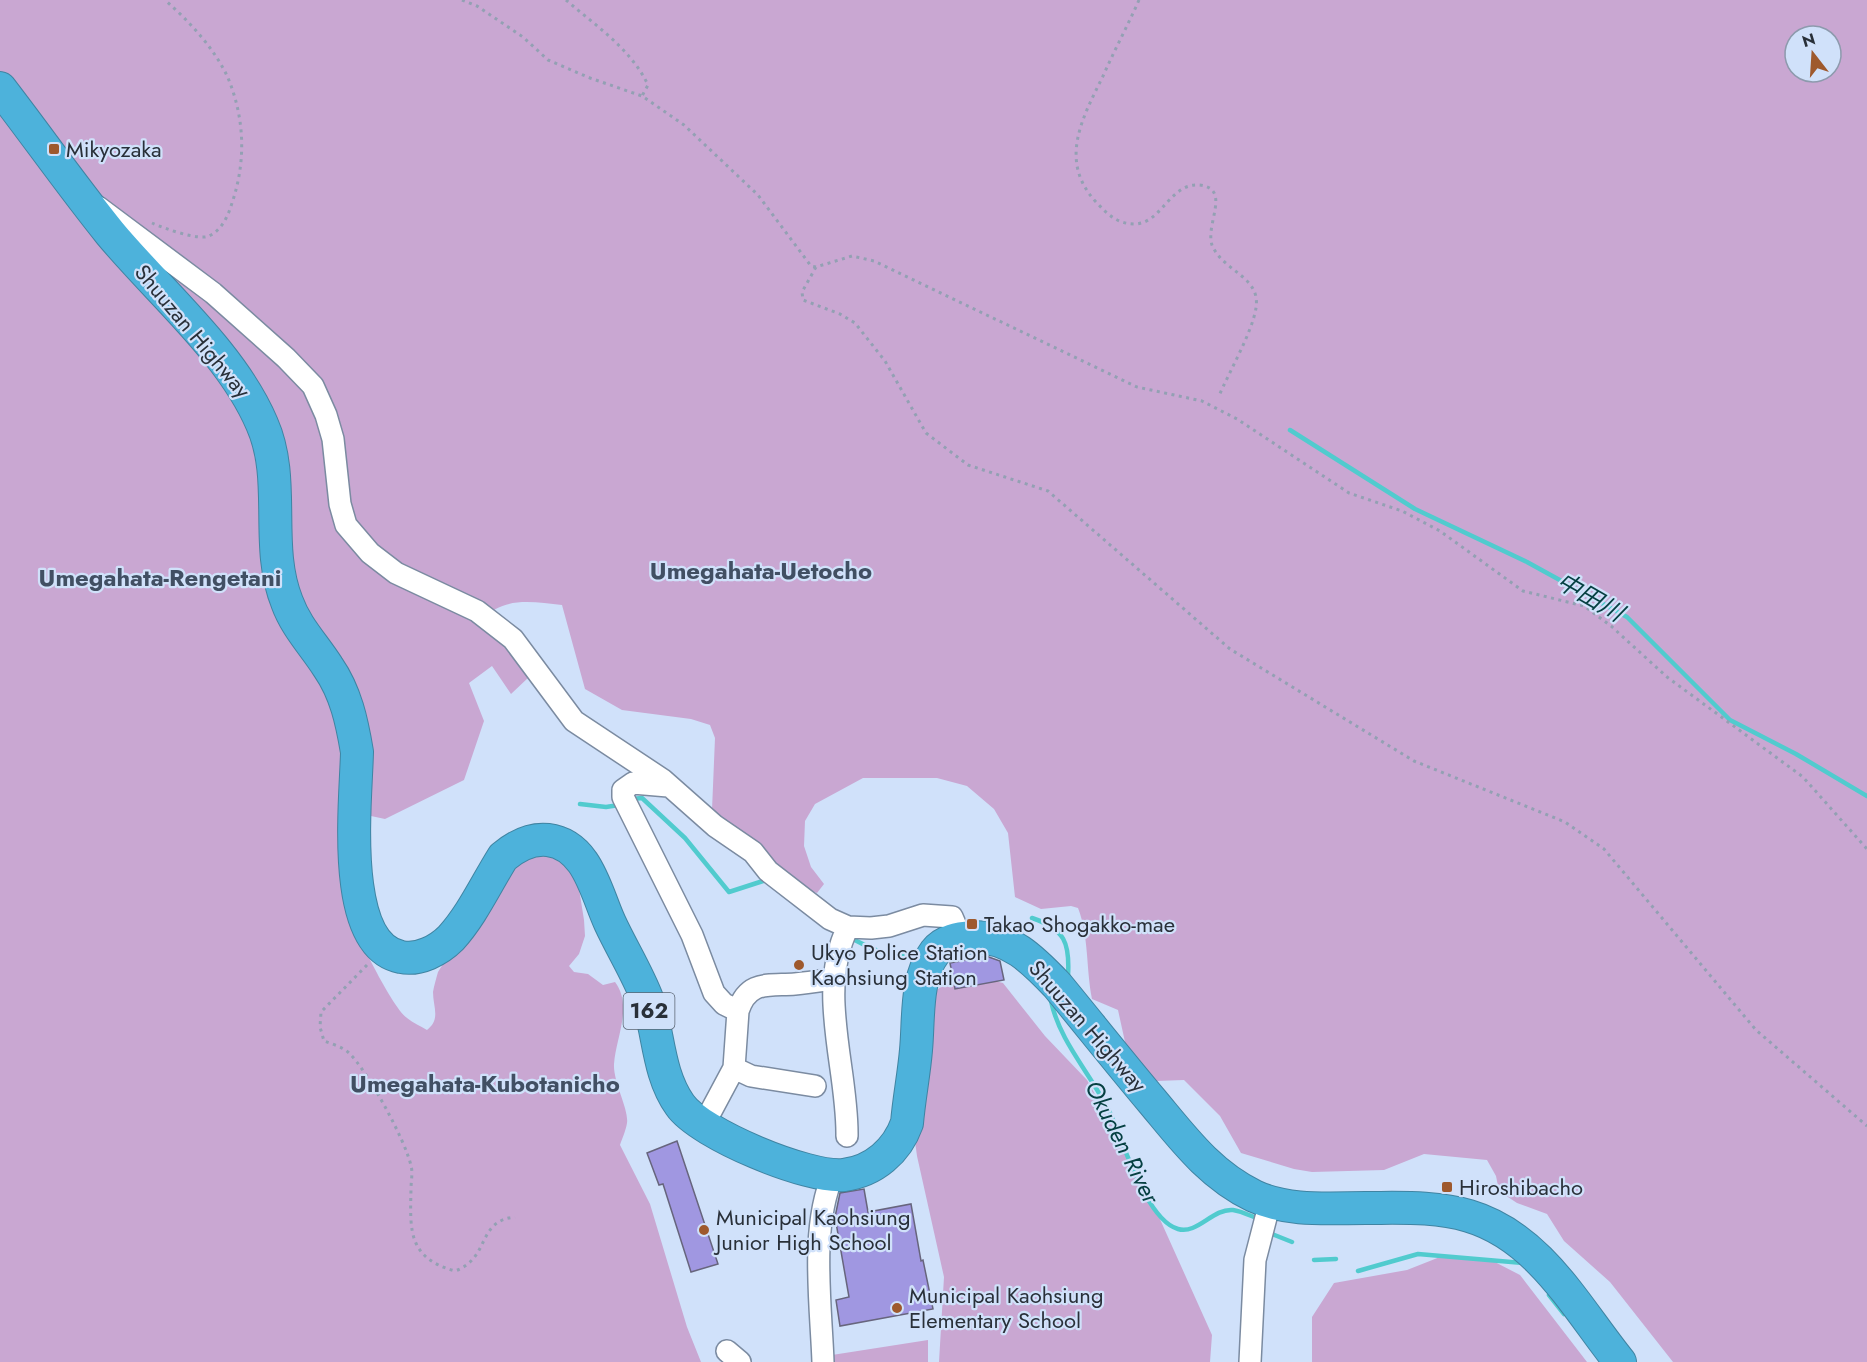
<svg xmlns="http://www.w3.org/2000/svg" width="1867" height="1362" viewBox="0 0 1867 1362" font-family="Jost,'Noto Sans JP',sans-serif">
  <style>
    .green { fill: #c9a7d2; fill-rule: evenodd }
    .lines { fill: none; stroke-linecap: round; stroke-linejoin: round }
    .stream { stroke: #51cbce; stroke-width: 4.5 }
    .building { fill: #a097e1; stroke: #67657d; stroke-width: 1.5 }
    .minor-casing { stroke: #7b8ba1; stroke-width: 24 }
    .highway-casing { stroke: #4084a2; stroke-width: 34 }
    .path { stroke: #93a0b3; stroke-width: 3; stroke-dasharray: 3 4.5; stroke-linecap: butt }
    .minor { stroke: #fff; stroke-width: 21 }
    .highway { stroke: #4db2db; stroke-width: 32 }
    .poi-dot { fill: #9e592d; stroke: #d0e1fa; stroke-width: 2 }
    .labels { text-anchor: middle; stroke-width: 4.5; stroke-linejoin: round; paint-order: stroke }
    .shield { fill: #d0e1fa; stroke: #5b6573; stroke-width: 1.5 }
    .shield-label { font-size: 21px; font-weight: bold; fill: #293039 }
    .poi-label { font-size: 22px; fill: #293039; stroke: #d0e1fa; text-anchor: start }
    .street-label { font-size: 22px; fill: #293039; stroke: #d0e1fa }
    .neighbourhood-label { font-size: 24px; font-weight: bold; fill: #414f63; stroke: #d0e1fa }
    .water-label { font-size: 24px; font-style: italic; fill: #064042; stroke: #d0e1fa }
  </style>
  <rect width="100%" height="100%" fill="#d0e1fa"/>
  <path class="green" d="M0 0H1867V1362H1673L1610 1282 1564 1241 1547 1214 1517 1203 1499 1191 1496 1176 1487 1160 1424 1154 1384 1170 1312 1172 1294 1169 1241 1153 1220 1116 1184 1080 1156 1081 1127 1051 1118 1010 1092 999C1086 969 1089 936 1078 908L1071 906 1041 909 1015 897 1008 833 994 809 967 786 937 778H863L815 804 805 821 804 846 811 867 824 884 817 893 792 883 712 810 715 738 710 725 691 719 622 710 585 689 562 605C533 602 503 596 482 620L508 641 529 677 511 694 492 666 469 683 484 721 464 780 385 819 371 816 349 823C343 843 338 881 344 901 351 923 390 1005 407 1018 413 1023 421 1026 427 1030 441 1019 433 1007 433 992 434 986 436 979 438 972L515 850 557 852 577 876 584 920 585 936 579 954 569 966 574 972 588 974 603 985 615 982C633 1006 616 1037 614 1064 613 1082 629 1109 627 1123 626 1130 622 1139 620 1145L650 1204 687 1327 701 1362H0ZM1795 36H1831V72H1795Z
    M983 978 1003 983 1045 1036 1087 1080 1141 1177 1212 1335 1210 1362H939L944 1277 917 1156 913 1127 930 995 946 983Z
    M1445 1255 1489 1259 1520 1275 1587 1362H1312V1317L1334 1283 1407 1270Z
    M928 1340V1362H832V1355Z"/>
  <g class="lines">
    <path class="stream" d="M1290 430 1415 509 1527 562 1627 617 1730 720 1796 754 1867 796
      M632 799 642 798 685 838 729 892 763 881
      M580 804 606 807 619 805
      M1032 918C1065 929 1070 943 1068 976
      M851 938C879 953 888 957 919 952
      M1051 1001C1060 1043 1092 1075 1110 1113 1123 1141 1146 1220 1178 1229 1197 1235 1213 1208 1233 1210 1241 1211 1251 1216 1259 1219
      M1272 1234 1292 1242
      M1314 1260 1336 1259
      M1358 1271 1418 1254 1523 1263
      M1549 1295 1564 1314"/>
  </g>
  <path class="building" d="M986 956 1000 961 1004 980 955 989 950 963Z
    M677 1141 718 1264 691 1272 663 1184 659 1185 647 1153Z
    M864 1189 868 1212 911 1204 921 1261 923 1260 933 1309 840 1326 836 1300 849 1297 835 1217 840 1193Z"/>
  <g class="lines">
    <g class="minor-casing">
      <path id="minor" d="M98 207 213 293 286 358 313 386 326 415 333 439 340 504 346 525 370 553 396 573 477 611 513 639 574 721 663 780 715 826 753 852 768 871 830 919 848 927 871 928 889 926 923 915 952 917 961 938
        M668 786 633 783 623 790V797L692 935 714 993 724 1004 738 1011C748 980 768 986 795 984 808 983 820 981 833 979
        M734 1068 751 1076 815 1086
        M703 1126 734 1068 738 1011
        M847 1136C848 1068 816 991 848 927
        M727 1351 740 1362
        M823 1362C821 1305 810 1227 833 1175
        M1250 1362 1255 1260 1270 1202"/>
    </g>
    <g class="highway-casing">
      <path id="highway" d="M0 88C37 136 72 186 110 233 159 292 232 353 262 424 287 480 264 545 287 602 296 627 314 645 328 667 346 693 352 722 357 752 356 800 339 945 401 957 419 961 439 950 451 938 472 915 486 884 503 857 516 846 530 838 548 840 588 845 596 893 610 923 622 949 638 974 648 1001 659 1035 658 1074 680 1105 700 1134 809 1179 844 1175 874 1171 897 1151 907 1123 909 1099 914 1074 916 1050 919 1019 915 978 935 952 944 940 959 938 973 937 1010 936 1033 960 1057 985 1089 1024 1120 1063 1152 1101 1183 1138 1209 1174 1254 1196 1288 1212 1329 1208 1366 1208 1400 1208 1436 1206 1469 1216 1540 1237 1577 1309 1620 1362"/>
    </g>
    <path class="path" d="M462 0 477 6 523 37 548 60 590 78 642 96 684 125 758 195 811 266 816 267 852 256 874 261 1137 387 1202 401 1237 419 1349 493 1402 511 1440 531 1523 591 1584 606 1611 626 1667 677 1803 777 1867 849
      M566 0C596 26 631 49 648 85L642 96
      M1139 0C1128 25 1115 49 1104 74 1083 117 1057 161 1097 203 1108 215 1118 224 1135 224 1162 223 1170 183 1199 185 1232 188 1205 224 1212 245 1223 272 1261 276 1256 308 1252 333 1229 372 1219 396
      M152 223C163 228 199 241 209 236 222 230 228 216 232 203 246 162 245 119 228 78 215 49 189 21 165 0
      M816 267 802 292 803 300 840 314 855 323 885 361 926 433 968 465 1048 491 1230 649 1414 761 1565 822 1604 849 1756 1030 1867 1126
      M367 965 321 1012 320 1027 324 1041C332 1044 343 1047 349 1053 367 1070 406 1141 411 1166 413 1172 411 1181 411 1189 410 1231 408 1258 455 1271 491 1258 476 1221 515 1217"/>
    <use href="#minor" class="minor"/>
    <use href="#highway" class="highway"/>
  </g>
  <g class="poi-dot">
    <rect x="48" y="143" width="12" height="12" rx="3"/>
    <rect x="966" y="918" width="12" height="12" rx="3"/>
    <circle cx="799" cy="965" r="6"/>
    <rect x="1441" y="1181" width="12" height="12" rx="3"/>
    <circle cx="704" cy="1230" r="6"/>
    <circle cx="897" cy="1308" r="6"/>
  </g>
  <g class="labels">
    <rect class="shield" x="623.5" y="993" width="51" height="36" rx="4.5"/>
    <g class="shield-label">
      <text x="649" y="1018">162</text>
    </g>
    <g class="poi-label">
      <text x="66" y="157">Mikyozaka</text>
      <text x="984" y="932">Takao Shogakko-mae</text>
      <text x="811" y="960">Ukyo Police Station<tspan x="811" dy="25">Kaohsiung Station</tspan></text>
      <text x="1459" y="1195">Hiroshibacho</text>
      <text x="716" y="1225">Municipal Kaohsiung<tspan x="716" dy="25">Junior High School</tspan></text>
      <text x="909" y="1303">Municipal Kaohsiung<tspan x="909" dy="25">Elementary School</tspan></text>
    </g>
    <g class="street-label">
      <text transform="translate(193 331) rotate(50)" y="8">Shuuzan Highway</text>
      <text transform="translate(1088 1026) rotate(49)" y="8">Shuuzan Highway</text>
    </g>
    <g class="neighbourhood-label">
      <text x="761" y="579">Umegahata-Uetocho</text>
      <text x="160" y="586">Umegahata-Rengetani</text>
      <text x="485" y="1092">Umegahata-Kubotanicho</text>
    </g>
    <g class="water-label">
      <text transform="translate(1590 597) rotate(30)" y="8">中田川</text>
      <text transform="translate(1122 1142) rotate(63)" y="8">Okuden River</text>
    </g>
  </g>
  <g transform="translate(1813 54) rotate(343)"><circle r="28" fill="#d0e1fa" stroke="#8d9aad" stroke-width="1.5"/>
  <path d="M0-4.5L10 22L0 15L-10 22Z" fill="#9e592d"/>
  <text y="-9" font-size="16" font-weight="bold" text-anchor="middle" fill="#293039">N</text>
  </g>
</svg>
